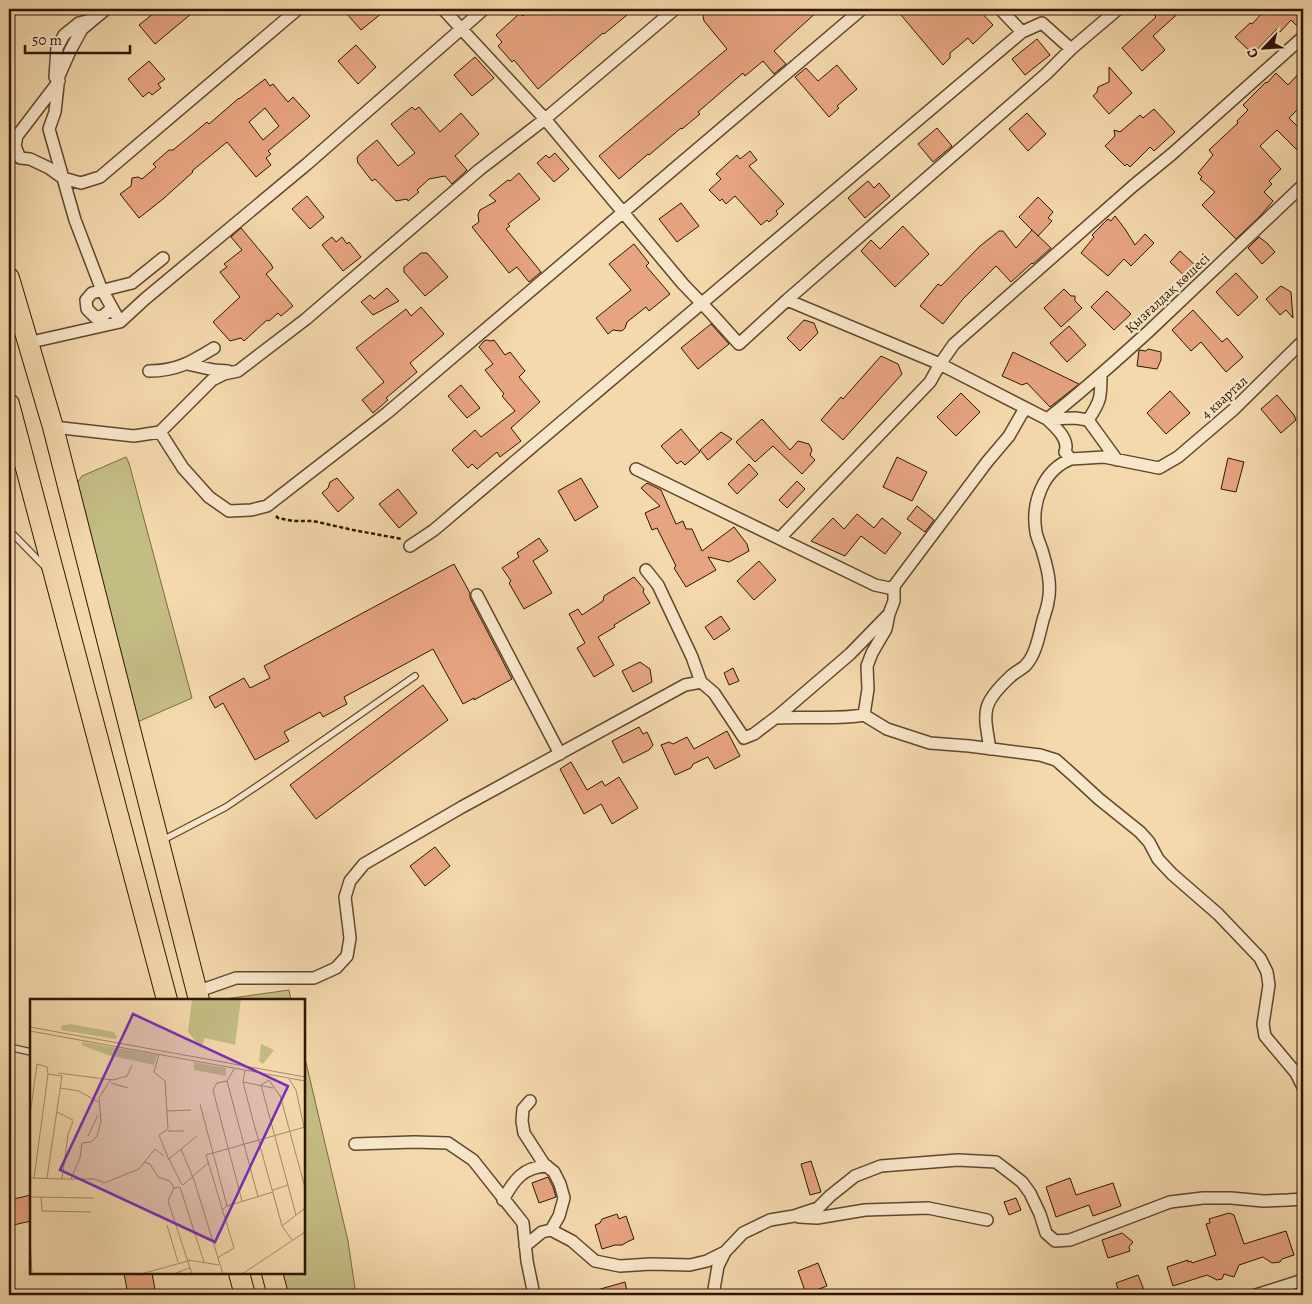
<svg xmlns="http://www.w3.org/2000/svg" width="1312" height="1304" viewBox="0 0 1312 1304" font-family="Alegreya,serif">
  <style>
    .green { fill: #c3bd84; stroke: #796a44 }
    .building { fill: #e7a480; stroke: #2f1603; fill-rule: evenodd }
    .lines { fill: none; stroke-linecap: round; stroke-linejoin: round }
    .service-casing { stroke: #60472e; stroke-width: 8 }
    .minor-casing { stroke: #60472e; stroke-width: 14 }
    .trunk-casing { stroke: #2f1603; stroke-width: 22 }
    .path { stroke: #2f1603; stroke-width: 2.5; stroke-dasharray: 4 2.5; stroke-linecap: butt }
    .service { stroke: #f8e6ca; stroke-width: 5.5 }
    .minor { stroke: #f8e6ca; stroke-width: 11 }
    .trunk { stroke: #f4d9ad; stroke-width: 20 }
    .labels { text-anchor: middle; stroke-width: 4.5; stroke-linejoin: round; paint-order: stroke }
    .street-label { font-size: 14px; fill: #2f1603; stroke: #f8e6ca }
    .inset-road { fill: none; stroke: #a58b69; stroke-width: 1 }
    .view { fill: #7b2cbf; fill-opacity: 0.15; stroke: #7b2cbf; stroke-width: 2.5 }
    .inset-edge { fill: none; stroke: #2f1603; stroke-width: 2.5 }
  </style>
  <rect width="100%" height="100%" fill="#f4d9ad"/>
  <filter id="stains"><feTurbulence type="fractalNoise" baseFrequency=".004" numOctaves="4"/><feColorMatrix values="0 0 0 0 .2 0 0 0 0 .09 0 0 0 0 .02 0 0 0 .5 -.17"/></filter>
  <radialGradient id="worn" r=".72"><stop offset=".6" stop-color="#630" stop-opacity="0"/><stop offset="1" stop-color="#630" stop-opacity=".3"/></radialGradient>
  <path class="green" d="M126 457 129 463 192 698 135 723 75 486 82 476Z
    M289 990 291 1000H218Z
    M304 1054 348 1241 356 1295H284L278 1273H304Z"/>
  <path class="building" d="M159 9H197L155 44 139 25Z
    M353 9H387L361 30 347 14Z
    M531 9H574L579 14 585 9H621L627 15 604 34 603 33 538 89 514 60 512 62 498 46 502 42 496 35 520 13 523 16Z
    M717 9H820L774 51 786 64 774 74 763 61 745 76 743 73 698 112 700 114 682 129 681 128 649 155 648 154 619 179 599 156 727 49 704 21 703 16 707 12Z
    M896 9H978L993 25 973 44 968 38 950 53V58L943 65Z
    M1149 9H1183L1153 36 1165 50 1142 71 1122 48 1156 17Z
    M1266 9H1303V30H1301L1291 20 1280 32 1277 29 1253 54 1235 37 1250 23 1252 24Z
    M1037 39 1050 55 1025 75 1012 59Z
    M356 45 376 67 358 84 338 61Z
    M475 57 494 78 472 96 454 75Z
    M149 61 165 79 158 84 161 88 152 95 149 92 143 97 128 79Z
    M837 65 857 89 837 106 839 108 829 117 795 77 806 68 818 81Z
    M1109 67 1132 93 1109 114 1093 96 1097 92 1098 87 1109 82Z
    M1303 69V104L1289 118 1303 132V156L1277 130 1260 146 1281 169 1269 181 1272 184 1264 192 1273 201 1260 216 1236 239 1202 205 1215 192 1200 179 1202 177 1198 173 1213 155 1209 150 1238 123 1237 121 1248 110 1243 105 1266 82 1267 83 1276 73 1288 85Z
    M265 79 270 86 273 84 288 102 293 97 310 116 268 151 271 154 266 158 271 165 256 177 227 142 192 171 193 172 163 199 139 218 120 194 131 186 132 178 138 177 142 179 156 167 153 164 169 150H173L207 122 209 124 239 98V99ZM265 108 279 126 263 140 249 122Z
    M412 107 415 110 419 107 440 132 461 113 479 134 455 156 467 170 452 184 445 176 429 179 417 190 419 192 408 201 407 199 396 201 375 179 372 181 358 163 357 158 359 155 377 140 398 166 415 153 391 124Z
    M1154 109 1175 132 1154 151 1150 147 1130 167 1127 164 1125 166 1105 146 1115 136 1114 130 1120 132 1140 115 1143 118Z
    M1027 113 1046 134 1028 151 1009 129Z
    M937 128 952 146 933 162 918 144Z
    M750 151 757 160 749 166 784 204 776 211 778 214 769 222 767 220 761 225 735 196 726 204 722 199 720 201 709 190 721 179 716 174 737 155 740 159Z
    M555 153 569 169 554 182 537 163 546 155 549 158Z
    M519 173 540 199 508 224 510 226 506 229 541 272 529 282 517 267 509 273 472 227 479 222 478 215 480 210 496 201 489 195 508 180 510 181Z
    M868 181 874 188 879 183 890 196 865 218 848 198Z
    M307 196 324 217 310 229 292 209Z
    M1038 197 1053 212 1048 218 1052 221 1038 236 1019 217Z
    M681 203 699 226 677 242 659 219Z
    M1115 216 1125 229 1135 245 1145 234 1154 243 1131 266 1124 259 1108 276 1081 253 1094 237 1092 235 1108 219 1111 221Z
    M903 226 929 254 895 287 861 251 871 240 880 249Z
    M241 228 271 264 273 268 266 274 293 306 281 316 278 313 269 321 267 320 244 341 241 338 230 341 213 322 240 297 220 272 227 267 224 264 242 250 231 237Z
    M1032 230 1051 248 1033 264 1032 263 1011 282 996 266 963 299 943 324 920 306 938 284 941 286 980 246 999 231H1003L1016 248Z
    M332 237 336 242 342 237 347 244 349 242 361 257 343 271 322 245Z
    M1259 237 1267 243 1275 252 1262 264 1248 248Z
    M634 244 649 263 646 266 670 294 649 311 646 307 627 322 625 328 623 330 621 331 613 330 608 334 596 318 631 290 609 264Z
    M1180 251 1197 267 1187 278 1170 262Z
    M421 253H427L448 277 425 296 404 272V267Z
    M1236 273 1258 297 1238 316 1216 292Z
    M1281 286 1291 292 1293 318 1286 310 1280 315 1266 299Z
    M387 288 399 301 373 315 361 302 370 295 374 299Z
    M1064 289 1071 296H1075V301L1082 308 1061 327 1044 308Z
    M1107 291 1131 314 1114 330 1091 307Z
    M421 307 444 334 410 363 417 372 386 398 388 400 373 413 362 400 384 382 356 348 406 309 411 316Z
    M1193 310 1222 342 1227 338 1243 357 1226 372 1201 342 1191 351 1172 330Z
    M804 320 814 323 818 333 800 351 787 338Z
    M711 324 729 344 698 369 681 348Z
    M1069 326 1086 345 1067 362 1050 343Z
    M487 340 491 341 494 340 505 355 510 352 525 371 519 377 540 402 511 428 521 441 500 457 497 452 477 469 472 464 468 468 452 450 475 430 481 437 515 411 502 396 504 394 485 370 493 364 479 347 484 341Z
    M1148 349 1161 352V360L1157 369 1137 366 1139 350 1146 351Z
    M1013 352 1079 384 1050 407 1027 383 1022 385 1002 376Z
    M881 356 898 364 902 374 843 440 821 420 841 397 843 399Z
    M461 385 480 408 467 418 448 396Z
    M1170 391 1190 413 1166 434 1147 413Z
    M961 393 980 412 956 436 937 417Z
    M1277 395 1294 415 1296 420 1281 433 1261 409Z
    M762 419 790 450 798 441 809 444 812 450 810 455 815 460 802 474 773 446 755 462 736 442Z
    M681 429 700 452 685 465 681 461 677 464 661 446Z
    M721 432 732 439 708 460 700 450Z
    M897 457 927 472 912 501 883 487Z
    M1228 458 1244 462 1236 492 1221 489Z
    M749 464 758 474 737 494 728 484Z
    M337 478 354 498 338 512 322 493 328 488 330 482Z
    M581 478 598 507 575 521 558 491Z
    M797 481 805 489 787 508 779 500Z
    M647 483 661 490 676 524 683 521 686 529H692L702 551 734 527 747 544 749 551 729 562 708 557 716 570 686 587 674 568 676 566 657 528 652 530 645 513 660 506 641 488Z
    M398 489 417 513 399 528 379 504Z
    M917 506 934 520 925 532 907 519Z
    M857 514 874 528 882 518 901 533 885 554 861 536 845 556 811 541 833 518 844 529Z
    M539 538 548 551 533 561 552 593 524 609 509 583 511 581 502 568 519 557 517 553Z
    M759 561 776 580 754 600 737 581Z
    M454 564 470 593V598L512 679 474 700V698L463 704 433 649 344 697 347 704 323 717 320 712 284 732 289 741 255 760 223 703 215 708 209 697 244 678 250 688 270 678 264 666Z
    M634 577 644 589 643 592 650 603 614 625 615 627 598 637 614 665 594 677 577 648 585 643 569 614 578 609 582 615 603 601 604 596Z
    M721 616 730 629 714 640 705 627Z
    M640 662 650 669 652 682 633 692 622 671Z
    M733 668 739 681 729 685 724 673Z
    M423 685 448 720 316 819 290 785Z
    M639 727 643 734 647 732 653 745 649 750 623 763 612 741Z
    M727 731 740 756 715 769 708 757 693 764 691 768 675 775 661 745 669 742 673 744 687 737 694 749Z
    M571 762 587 790 602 781 605 786 619 777 638 808 612 824 601 804 584 814 560 769Z
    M435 847 450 866 425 886 410 866Z
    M811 1161 821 1192 810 1195 801 1164Z
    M548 1177 553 1187 556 1197 539 1203 532 1183Z
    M1070 1178 1076 1195 1113 1183 1121 1206 1093 1216 1089 1205 1056 1217 1046 1187Z
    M31 1195V1221L9 1226V1200Z
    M1016 1198 1021 1210 1009 1215 1004 1202Z
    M1229 1213 1234 1215 1244 1244 1286 1231 1294 1255 1282 1259 1280 1262 1272 1263 1263 1257 1239 1265 1234 1277 1224 1274 1222 1279 1217 1280 1207 1275 1173 1286 1167 1267 1188 1260V1262L1191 1261 1192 1263 1216 1255 1206 1224 1210 1223 1209 1219Z
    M617 1214 619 1219 626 1216 634 1239 629 1241 622 1245H615L602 1249 595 1225 600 1223 602 1219Z
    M1122 1233 1133 1242 1129 1247 1130 1251 1108 1258 1102 1240Z
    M818 1263 827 1286 806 1294 798 1271Z
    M124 1273H152L156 1295H128Z
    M1138 1275 1146 1295H1120L1116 1283Z
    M625 1282 628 1295H590V1292Z"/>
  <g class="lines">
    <g class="service-casing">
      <path id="service" d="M9 530 46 568
        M161 841 226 807 269 778 415 676
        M9 1047 31 1052"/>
    </g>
    <g class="minor-casing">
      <path id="minor" d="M106 9 82 29 70 51 59 76 55 112 49 129 75 220 101 288 120 322
        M443 9 545 119 683 284 711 313 739 344 787 300 1046 74 1071 49 1118 9
        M1000 9 1022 32 1042 23 1071 49
        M94 19 79 23 64 35 57 48 55 77 59 81 17 136 15 146 20 158 30 159 49 168 63 178 81 183 100 177 298 9
        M787 300 940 364 1047 419C1055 427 1070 439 1065 452L1071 459 1104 457 1159 468 1178 457 1233 410 1303 341
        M112 308 103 316 95 317 87 309 86 300 92 293 132 283 163 258
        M27 343 120 322 145 299 307 164 484 9
        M187 364 214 370 228 371
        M149 371C177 371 191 362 214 348
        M1047 419C1082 392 1115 362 1148 332 1200 283 1252 234 1303 185
        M1047 419 1075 418 1088 420 1117 460
        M1088 420C1101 401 1101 397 1101 374
        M53 427 134 436 160 432 212 380 224 374 238 371 306 319 479 170 545 119 675 9
        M160 432 183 468 209 497 229 511 251 510 267 506 387 413 862 9
        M636 469 875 585 889 588 894 586 987 462 1009 436 1025 408
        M780 538 930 382 940 364 954 344 1133 186 1172 154 1303 37
        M410 546 434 530 1022 32
        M646 570 658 585 692 657 701 682
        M477 595 560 754
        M889 614 886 629 872 653 867 666 868 689 864 715 887 729 930 743 969 746 1040 755 1056 760 1074 776 1099 799 1140 832 1149 842 1158 859 1172 874 1218 914 1260 958 1267 972 1269 985 1263 1024 1265 1036 1296 1073 1303 1087
        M775 718C805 716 835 720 864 715
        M990 749C984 712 980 705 1010 677 1014 673 1020 670 1025 666 1036 655 1039 635 1043 620 1045 614 1047 608 1048 602 1052 584 1047 567 1042 550 1040 544 1037 538 1036 532 1031 503 1043 470 1071 459
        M196 992 236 978H314L336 968 347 956 350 938 345 897 350 881 364 864 462 807 685 685 701 682 714 693 744 738 754 734 779 715 850 654 889 614 894 601V586
        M530 1101 523 1109 522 1121 524 1133 544 1164 554 1172 560 1184 564 1198 559 1216 551 1230
        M355 1144 414 1142 448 1143 473 1160 523 1223 527 1261 534 1295
        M503 1200C514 1180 523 1167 547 1166
        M799 1217 817 1218 865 1210 928 1208 987 1220
        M525 1246 542 1232 551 1230 572 1241 595 1261 620 1266 651 1264 690 1265 707 1261 725 1252 743 1233 770 1220 794 1216 818 1208 830 1196 855 1176 881 1166 958 1160 996 1162 1022 1182 1030 1193 1040 1214 1046 1233 1055 1241 1070 1240 1170 1202 1203 1198H1231L1263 1201 1288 1200 1303 1199
        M713 1295 718 1266 725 1252
        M1256 1295 1303 1280"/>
    </g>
    <g class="trunk-casing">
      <path id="trunk" d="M9 278 53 427 199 1000
        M9 404 167 1000
        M239 1273 245 1295
        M272 1273 278 1295"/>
    </g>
    <path class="path" d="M276 516 278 518 293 521H313L353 530 402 539"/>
    <use href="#service" class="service"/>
    <use href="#minor" class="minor"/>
    <use href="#trunk" class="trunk"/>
  </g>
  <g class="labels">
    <g class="street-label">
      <text transform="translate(1167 293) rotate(-43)" y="5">Қызғалдақ көшесі</text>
      <text transform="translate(1224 397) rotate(-42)" y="5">4 квартал</text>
    </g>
  </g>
  <g transform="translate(30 999)">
    <rect width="275" height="275" fill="#f4d9ad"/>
    <path d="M162 0H211L205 46 175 39 171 49 158 33ZM40 25 84 33 87 38 86 40 31 31V27ZM52 43 127 56 124 66 78 56 52 46ZM231 45 244 51 233 65 229 62ZM164 63 196 69V77L164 71Z" fill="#c3bd84"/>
    <path class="inset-road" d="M0 28 275 78M0 32 275 82M129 55 124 73 135 82 138 130 129 136 139 161M204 70 197 82 228 198M215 71 213 83 221 114 252 227 262 241M28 74 83 81 97 77 102 66M259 80 266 91 274 128M197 82 187 84 183 91 212 202M213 83 243 89M81 84 98 89M30 89 49 92 68 103M250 96 275 189M250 97 239 81 231 86 266 216M170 105 197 207M137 112 161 111M27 113 43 121M0 116 7 65 17 68 18 75 4 179M138 132H154M58 137 68 116M151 150 164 181 193 275M114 163 120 165 128 178 140 182 144 189M0 179 32 180 38 136 43 122M17 179 32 77 18 75M32 180H65L74 184 109 170 125 150 134 157M41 180 50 159 52 144 61 143 67 137 71 123 69 99 81 80M152 186 139 160 167 137M153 186 178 164M150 188 144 189 138 202 162 275M150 188 174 263M243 191 258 186M0 198 64 199M11 198 12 212 61 213M192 211 197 207 243 193M137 226 148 263M252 227 275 209M0 241 2 274M187 259 204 249 176 156 275 128M158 261 189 266M111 275 158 262M143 275 160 269M212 275 275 233"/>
    <path class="view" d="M103 15 258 87 185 243 30 171Z"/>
    <rect width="275" height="275" class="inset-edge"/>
  </g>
  <rect width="1312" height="1304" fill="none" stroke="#f4d9ad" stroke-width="30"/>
  <rect x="10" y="10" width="1292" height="1284" fill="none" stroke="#2f1603" stroke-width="2.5"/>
  <rect x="15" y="15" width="1282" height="1274" fill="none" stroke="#2f1603"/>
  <g transform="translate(1264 48) rotate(245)" stroke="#f8e6ca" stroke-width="4" paint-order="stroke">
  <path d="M0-4L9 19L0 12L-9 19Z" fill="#2f1603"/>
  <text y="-8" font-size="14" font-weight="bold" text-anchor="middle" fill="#2f1603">С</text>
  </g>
  <path d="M25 45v8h105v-8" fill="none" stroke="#2f1603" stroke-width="2.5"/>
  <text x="32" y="45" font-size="15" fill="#2f1603" stroke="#f8e6ca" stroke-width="4" paint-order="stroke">50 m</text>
  <rect width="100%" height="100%" filter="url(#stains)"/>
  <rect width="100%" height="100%" fill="url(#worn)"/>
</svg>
